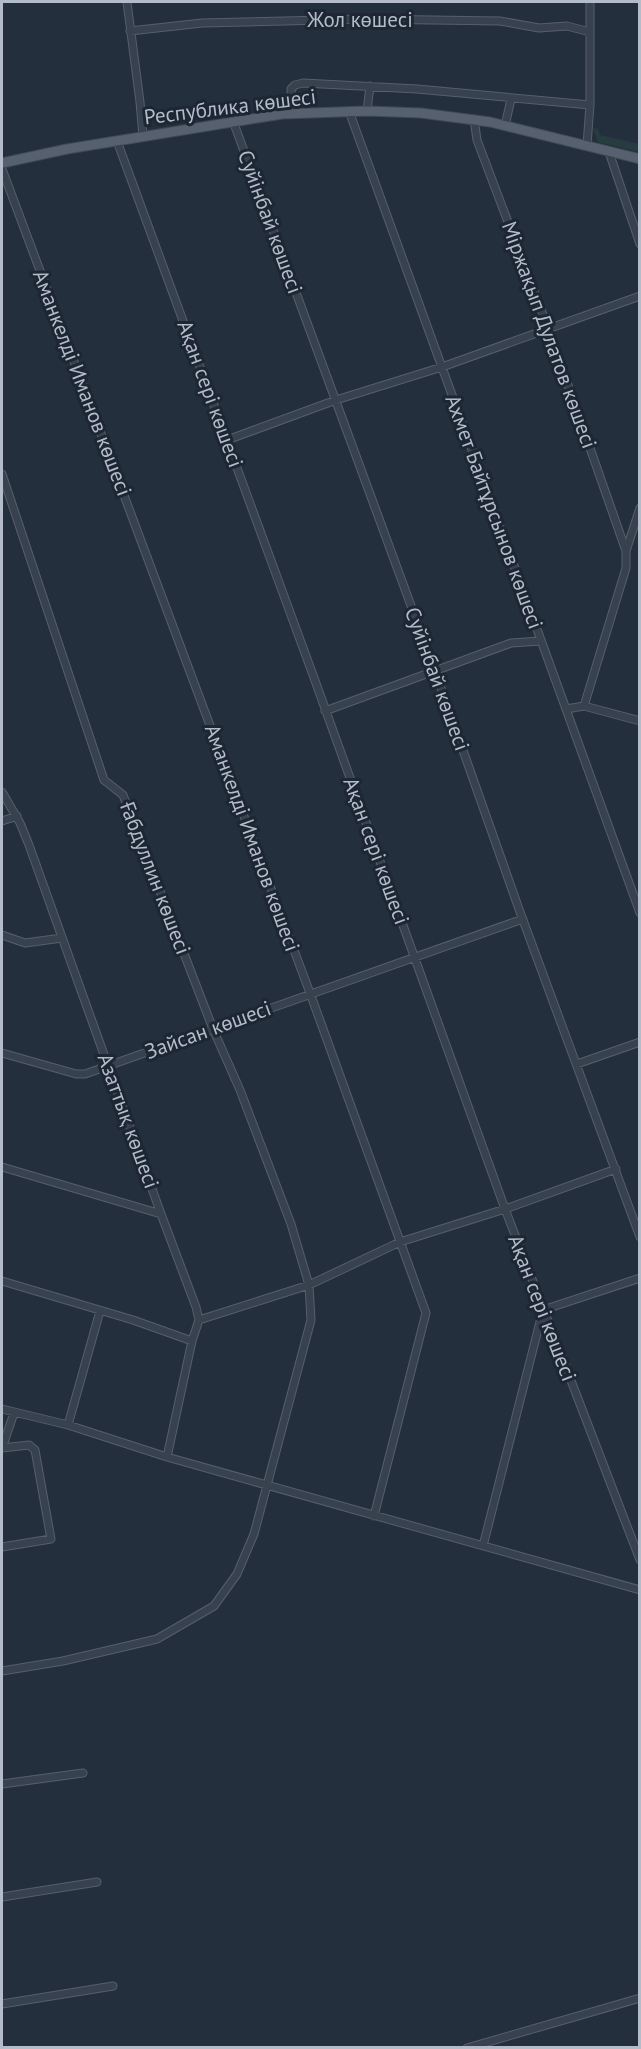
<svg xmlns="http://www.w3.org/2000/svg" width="641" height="2049" viewBox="0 0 641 2049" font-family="'PT Sans',sans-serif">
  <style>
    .green { fill: #263c3f }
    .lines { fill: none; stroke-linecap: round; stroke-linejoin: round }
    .minor-casing { stroke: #565f6c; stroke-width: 9 }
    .major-casing { stroke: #414a57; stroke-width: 11 }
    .minor { stroke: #38414e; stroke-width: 7 }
    .major { stroke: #56606e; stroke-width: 9 }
    .labels { text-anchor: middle; stroke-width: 6; stroke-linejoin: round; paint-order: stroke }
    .street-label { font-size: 21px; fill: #b4bcc9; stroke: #1d2633 }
  </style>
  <rect width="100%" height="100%" fill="#242f3e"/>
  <path class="green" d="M593 128 598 129 600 135 639 144V152L598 142Z"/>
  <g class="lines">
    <g class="minor-casing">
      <path id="minor" d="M127 2 140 102 143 136
        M130 31 202 23 365 19 500 21 539 28 567 26 590 32
        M349 111 640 913
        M367 111 370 86
        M292 113 291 89 295 85 303 83 417 89 590 105
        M474 119 477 140 548 328 626 551
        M233 121 435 671 520 912 640 1237
        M505 126 511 99
        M117 141 313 675 505 1209 640 1560
        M587 145 590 105V2
        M609 152 640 244
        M2 169 310 993 426 1313 374 1516
        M227 440 336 400 442 367 640 296
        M2 474 104 780 123 795 213 1029 240 1090 291 1224 309 1285 311 1320 254 1534 237 1574 214 1606 157 1639 63 1661 2 1671
        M584 706 640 721
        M566 709 584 706 626 568V551L640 508
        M325 711 511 643 541 641
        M2 792 20 823 29 845 161 1214 196 1307 199 1320 192 1341 167 1457
        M2 821 17 816
        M2 935 25 943 62 938
        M2 1053 76 1074H85L523 919
        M577 1064 640 1042
        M2 1167 161 1214
        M2 1281 133 1320 192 1341
        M199 1320 309 1285 400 1242 505 1209 616 1169
        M2 1409 68 1425 167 1457 640 1590
        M68 1425 100 1311
        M2 1448 29 1445 35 1450 51 1539 2 1547
        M2 1448 14 1413
        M483 1546 543 1310 640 1278
        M2 1784 83 1773
        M2 1897 97 1882
        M2 2004 113 1986
        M467 2048 640 1998"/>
    </g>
    <g class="major-casing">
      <path id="major" d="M2 163 67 149 282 114 367 111 421 113 490 122 640 159"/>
    </g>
    <use href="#minor" class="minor"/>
    <use href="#major" class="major"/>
  </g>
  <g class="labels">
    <g class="street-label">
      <text x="360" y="27">Жол көшесі</text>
      <text transform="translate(230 107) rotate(-7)" y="7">Республика көшесі</text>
      <text transform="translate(270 222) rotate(70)" y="7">Суйінбай көшесі</text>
      <text transform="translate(549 335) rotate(70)" y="7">Міржақып Дулатов көшесі</text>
      <text transform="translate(82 383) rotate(69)" y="7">Аманкелді Иманов көшесі</text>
      <text transform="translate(210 394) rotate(70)" y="7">Ақан сері көшесі</text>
      <text transform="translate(494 512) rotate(70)" y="7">Ахмет Байтұрсынов көшесі</text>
      <text transform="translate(437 679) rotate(70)" y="7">Суйінбай көшесі</text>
      <text transform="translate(252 838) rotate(70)" y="7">Аманкелді Иманов көшесі</text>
      <text transform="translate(376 851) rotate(70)" y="7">Ақан сері көшесі</text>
      <text transform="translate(155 878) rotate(69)" y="7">Ғабдуллин көшесі</text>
      <text transform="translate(208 1030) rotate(-20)" y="7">Зайсан көшесі</text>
      <text transform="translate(128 1121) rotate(70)" y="7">Азаттық көшесі</text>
      <text transform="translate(542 1308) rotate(69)" y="7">Ақан сері көшесі</text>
    </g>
  </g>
  <rect width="641" height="2049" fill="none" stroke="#b4bcc9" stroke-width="6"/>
</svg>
